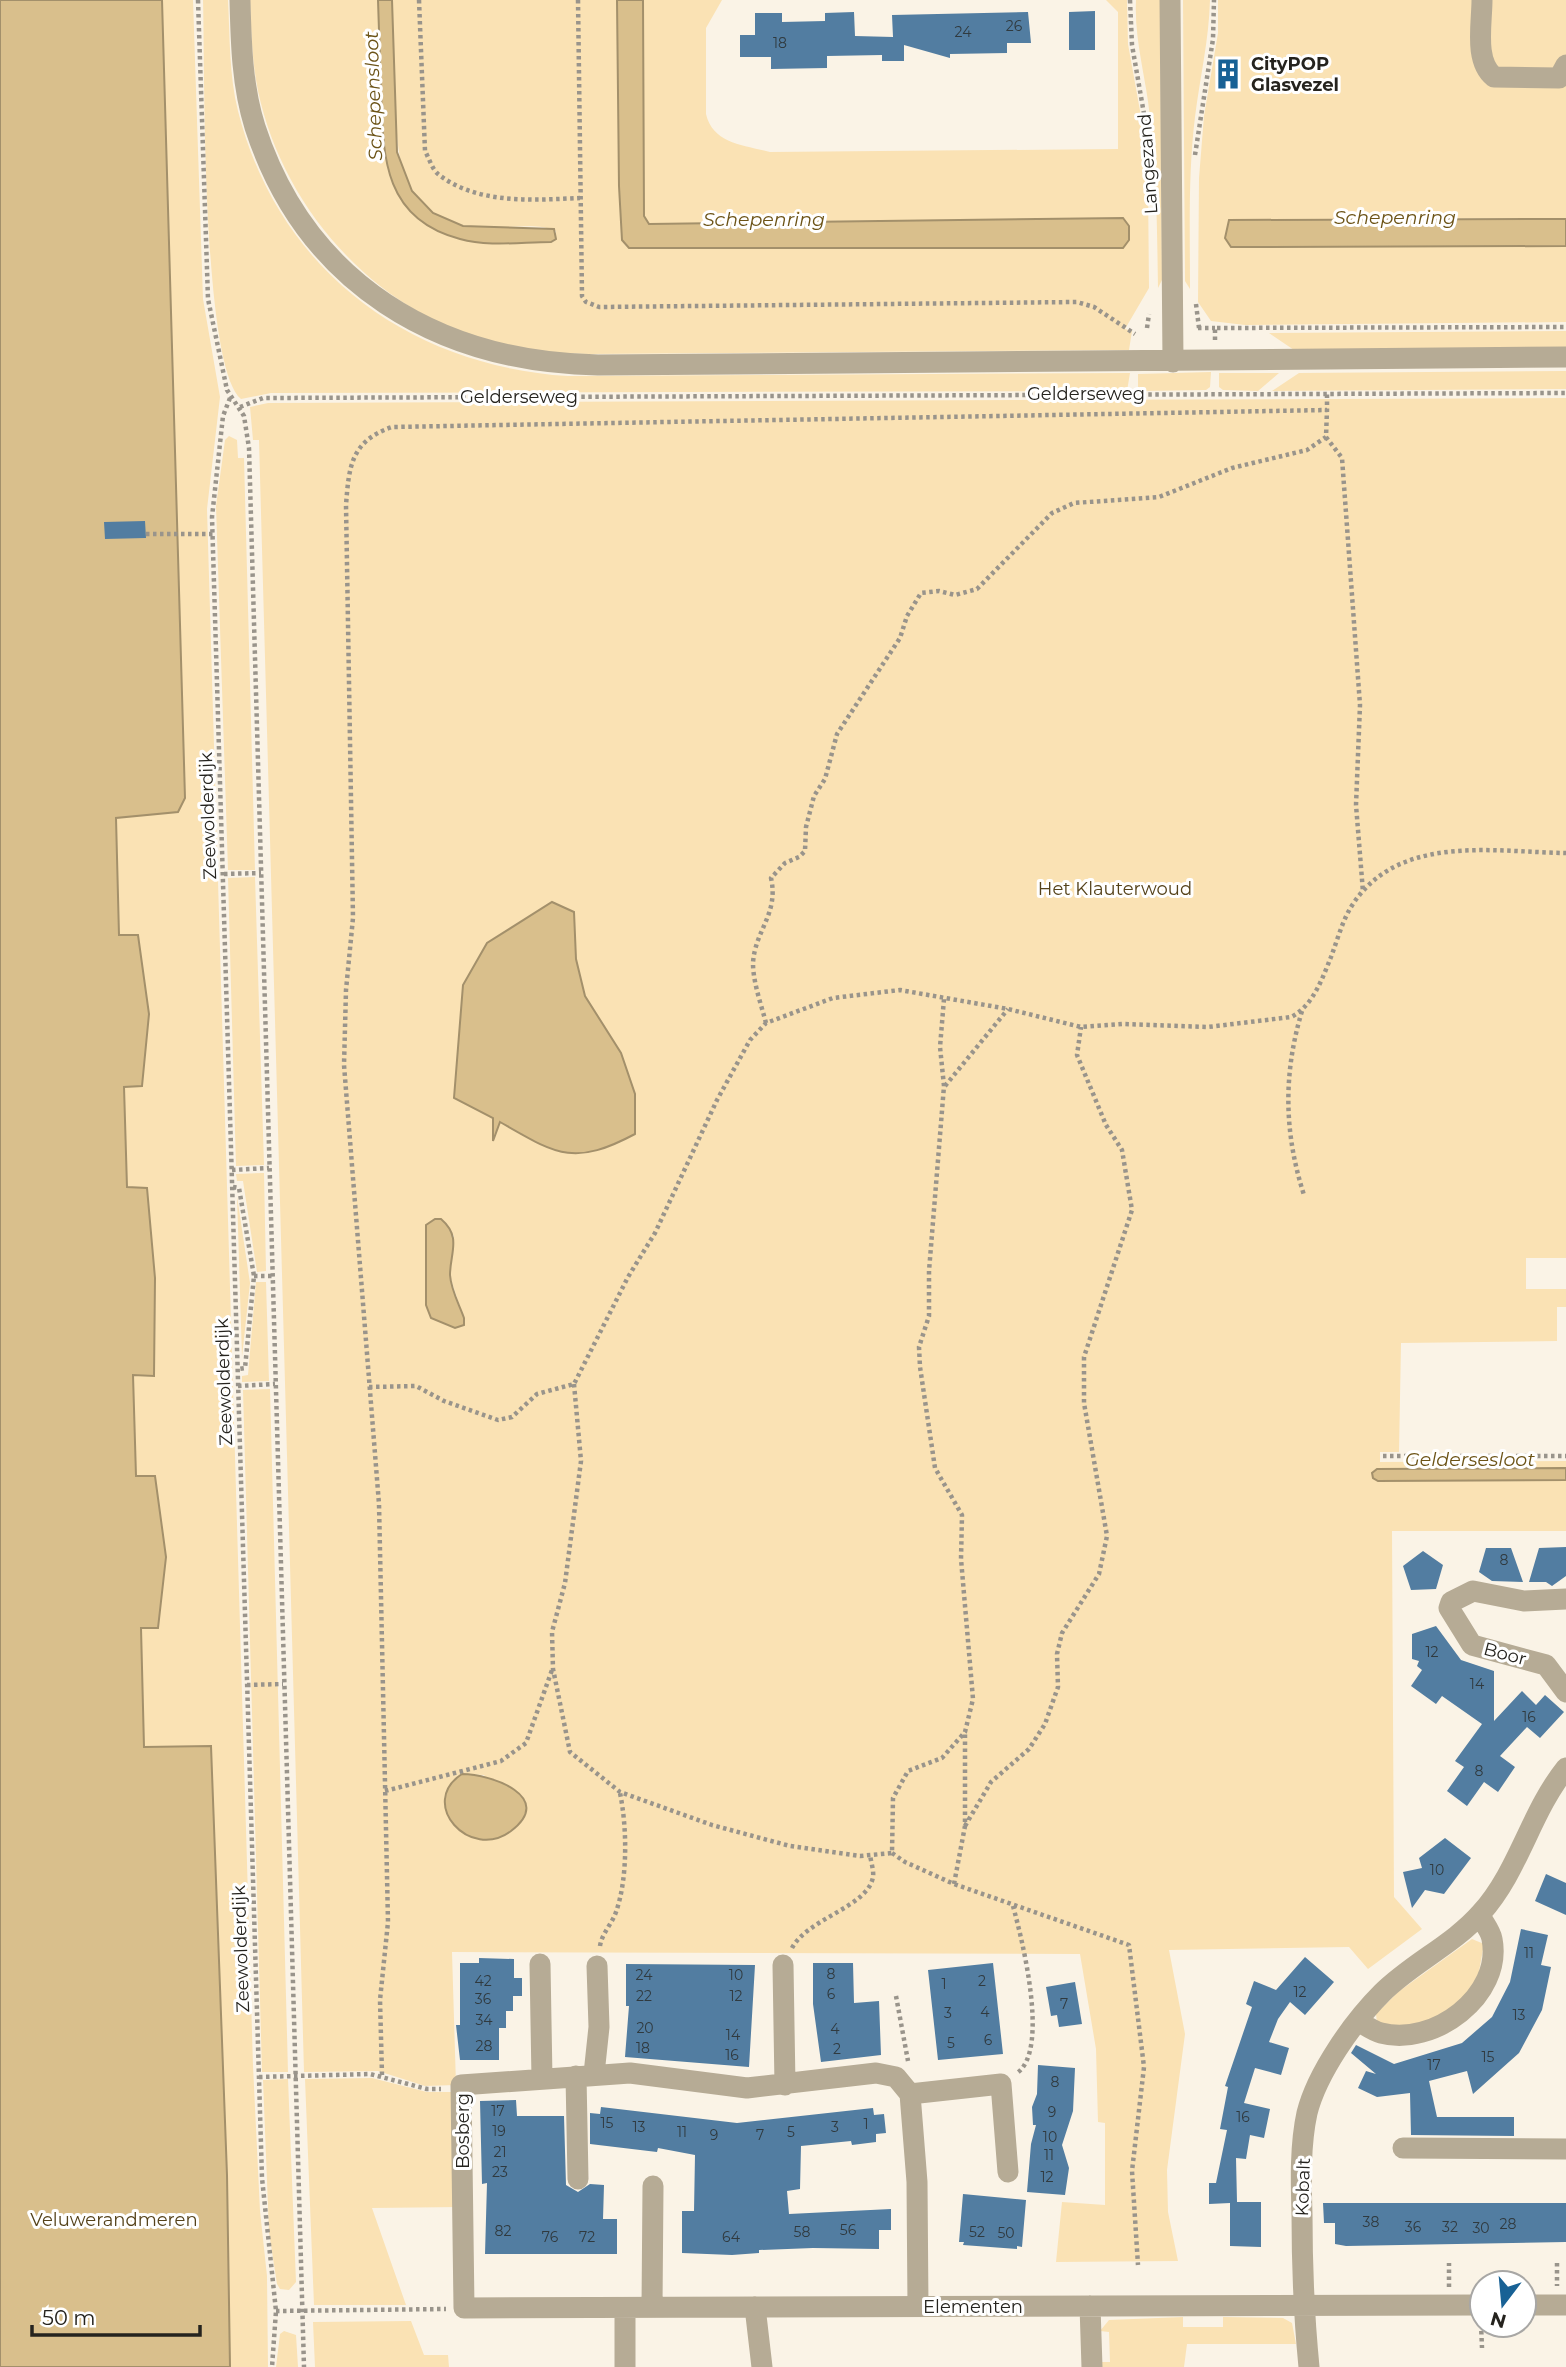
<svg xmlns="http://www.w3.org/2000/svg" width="1566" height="2367" viewBox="0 0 1566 2367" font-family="Montserrat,sans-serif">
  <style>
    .green { fill: #fae2b4; fill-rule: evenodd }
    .water { fill: #d9bf8c; stroke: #a3906b; stroke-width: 2 }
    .building { fill: #527da1 }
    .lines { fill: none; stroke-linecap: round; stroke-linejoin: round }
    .path { stroke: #99948b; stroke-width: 4.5; stroke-dasharray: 3.5 3.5; stroke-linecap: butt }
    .minor { stroke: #b6ab95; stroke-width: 21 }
    .labels { text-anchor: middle; stroke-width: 6; stroke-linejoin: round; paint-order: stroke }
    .number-label { font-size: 14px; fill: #303a3f }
    .poi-label { font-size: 18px; font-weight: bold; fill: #25231e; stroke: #fff; text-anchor: start }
    .street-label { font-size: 18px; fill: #25231e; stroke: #fff }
    .park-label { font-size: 18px; fill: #55421a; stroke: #fff }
    .water-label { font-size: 19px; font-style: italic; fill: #6c5316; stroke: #fff }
  </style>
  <rect width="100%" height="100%" fill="#faf3e6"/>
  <path class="green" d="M0 0H193L203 299 220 397 207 509 253 2066 260 2211 267 2276 268 2367H0Z
    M203 0H228C230 37 229 75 238 111 278 270 409 366 568 376L1130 373 1127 391 271 393 241 399C201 366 205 64 203 0Z
    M250 0H378C379 30 380 61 381 91 383 155 384 218 459 239 489 247 525 241 556 239V231C534 220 493 232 466 227 395 213 397 148 395 91 394 60 393 30 392 0H617L619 186 625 245 1129 226 1122 218 649 224 644 216 643 0H722L706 28V114C713 144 744 145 770 152L1118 149V12L1106 0H1127L1128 44 1144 133 1148 184 1149 288 1125 329 1132 331 1129 350 590 354C565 353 540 353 515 348 387 324 285 217 258 91 252 61 251 30 250 0Z
    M1136 0H1160L1162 280 1158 288C1157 231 1157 174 1150 117 1146 77 1134 40 1136 0Z
    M1183 0H1210C1209 40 1200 77 1195 117 1188 174 1190 231 1190 289L1185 281Z
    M1218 0H1566V218L1229 220 1225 238 1231 247 1566 246V322L1245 325 1211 321 1198 302 1199 178 1204 116 1218 33Z
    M1566 331V349L1294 350 1269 333Z
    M1566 371V389L1272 391 1299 373Z
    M1211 372 1210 387 1206 390 1143 391 1138 387V374Z
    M1219 373H1279L1258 391 1223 390 1219 387Z
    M1566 398V1258H1526V1289H1566V1307H1557V1341L1401 1343 1399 1452H1380V1462L1566 1461V1468L1378 1469 1372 1474 1378 1481 1566 1480V1531H1392L1394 1897 1422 1929 1368 1969 1349 1947 1169 1950 1185 2034 1167 2170 1168 2212 1178 2261 1056 2262 1062 2202 1105 2205V2123L1098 2122 1096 2049 1080 1954 452 1952 456 2085 425 2086 378 2071 304 2072 259 440H253L250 407 268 403ZM441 1219 454 1236 450 1276 460 1307 426 1305ZM462 1774 484 1775 515 1829C490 1846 468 1842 450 1818Z
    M229 436 237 440 238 458H244L255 870H228L216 506 225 440Z
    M255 877 264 1165 236 1166 228 878Z
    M264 1173 266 1271 257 1272 243 1181H237L236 1174Z
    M237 1196 250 1283 242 1357Z
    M256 1282H266L269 1381 242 1382V1376L248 1375Z
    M270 1389 288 2072H262L243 1390Z
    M1472 1939 1484 1944 1478 1977 1470 1990 1444 2016 1397 2029 1377 2023 1376 2014 1398 1992Z
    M372 2078 427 2092H456L460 2207 372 2208 406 2305H314L305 2079Z
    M288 2079 296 2282 289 2290 280 2289 277 2284 269 2232 263 2080Z
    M1183 2317V2327H1223V2317L1283 2318 1292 2323 1296 2344H1187L1184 2367H1098L1097 2362H1110L1109 2332 1100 2331 1109 2320Z
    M411 2321 424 2355H448L449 2367H315L313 2322Z
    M284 2331 296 2335 298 2367H276L280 2334Z"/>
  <path class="water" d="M0 0H162L185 798 178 812 116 818 119 935H138L149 1014 142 1086 124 1087 127 1187 147 1188 155 1278 154 1376 133 1375 136 1476H155L166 1557 158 1628H141L144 1747 211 1746 227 2175 230 2367H0Z
    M378 0H392L397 152 412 191 433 213 463 226 554 229 556 239 551 242C522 242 488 247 460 239 383 219 383 156 381 92 380 61 379 31 378 0Z
    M617 0H643L644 216 649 224 1123 218 1129 226V240L1123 248H629L622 240 619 186Z
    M1566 219V246L1231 247 1225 238 1229 220Z
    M552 902 574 912 576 959 585 996 621 1053 635 1094V1134C573 1167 556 1154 500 1122L493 1141V1118L454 1098 463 985 487 943Z
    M435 1219H441C462 1237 450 1253 450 1275 451 1290 459 1304 464 1318V1325L455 1328 431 1318 426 1305V1225Z
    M1566 1468V1480L1378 1481 1373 1478 1372 1473 1377 1469Z
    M462 1774C491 1774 556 1797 511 1831 470 1862 417 1803 462 1774Z"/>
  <path class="building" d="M1095 11V50H1069V12Z
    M854 12 855 36 893 37 892 15 1028 12 1031 43H1007V53L950 54V58L904 45V61H882V55L827 56V68L771 69V57H740V35H755V13H782V22L825 21V13Z
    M145 521 146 538 105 539 104 522Z
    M1566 1547V1576L1552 1586 1546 1582H1529L1539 1548Z
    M1486 1548H1511L1523 1582 1492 1581 1479 1572Z
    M1423 1551 1443 1565 1436 1589 1411 1590 1403 1566Z
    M1436 1626 1461 1660 1494 1671V1721L1522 1691 1536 1705 1545 1695 1564 1712 1540 1738 1527 1727 1500 1756 1515 1767 1498 1792 1484 1782 1467 1806 1447 1791 1464 1767 1455 1761 1482 1724 1442 1696 1436 1704 1411 1686 1422 1670 1417 1666 1419 1661 1412 1659V1634Z
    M1445 1838 1471 1858 1444 1894 1425 1890 1412 1908 1403 1872 1422 1868 1419 1858Z
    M1546 1874 1566 1883V1915L1535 1901Z
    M1521 1929 1548 1935 1541 1965 1551 1967 1542 2010 1519 2053 1473 2094 1467 2071 1429 2081 1437 2117H1514V2136L1411 2135 1410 2093 1377 2097 1358 2088 1366 2071 1376 2074 1351 2053 1356 2045 1394 2064 1462 2043 1492 2017 1510 1982Z
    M1305 1957 1334 1982 1305 2015 1290 2002 1278 2019 1269 2042 1289 2048 1281 2075 1255 2068 1244 2103 1270 2109 1264 2138 1250 2135 1246 2159 1236 2158 1237 2202H1261V2247L1230 2246V2203L1209 2204V2183H1216L1227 2130 1220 2129 1228 2087 1225 2086 1252 2007 1246 2004 1254 1981 1276 1990Z
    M479 1958 514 1959V1978H522V1996H513V2011H506V2028H499V2060H460L456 2025H460V1963H479Z
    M813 1963H853L854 2003 879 2001 881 2055 821 2062 813 2004Z
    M993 1963 1003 2054 938 2060 928 1970Z
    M626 1964 755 1965 749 2067 625 2057 629 2006H626Z
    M1075 1982 1082 2024 1059 2027 1057 2015 1051 2016 1046 1987Z
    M1038 2065 1075 2068 1073 2111 1062 2145 1069 2168 1065 2195 1027 2192 1031 2144 1036 2125H1033L1032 2107 1037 2094Z
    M516 2100 517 2116H564L566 2185 578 2192 590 2184 604 2185 603 2219H617V2254H485L487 2183 482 2184 480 2101Z
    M601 2107 737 2123 873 2108 874 2115 884 2114 886 2133 876 2134V2142L852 2145 851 2141 801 2146 800 2189 787 2191 789 2214 891 2209V2230H879V2249L813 2248 759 2250V2253L732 2255 682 2253V2211H694L695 2155 658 2148 657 2152 590 2144V2113L600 2114Z
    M963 2194 1026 2200 1022 2247 1017 2246V2249L963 2245 964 2242H959Z
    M1323 2203H1566V2242L1346 2246 1335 2244V2223H1324Z"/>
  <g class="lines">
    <path class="path" d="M198 0 208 299 227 390 244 416 249 448 304 2367
      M419 0 425 151C429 158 432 169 438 174 477 205 534 200 580 198
      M578 0 582 296 586 302 599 307 1077 302 1094 307 1135 334
      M1130 0 1132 45 1147 131
      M1195 155 1213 39 1214 0
      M1196 304 1199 328
      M1147 328 1149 314
      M1198 328H1215
      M1215 340V328L1566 327
      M230 398 223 416 212 517 262 2178 276 2311 272 2367
      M240 407 263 398 1566 393
      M1326 437 1342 458 1360 705 1356 805 1363 892
      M146 534H213
      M224 874 261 873
      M1302 1011C1283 1074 1284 1133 1304 1195
      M766 1023C761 1004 753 982 753 963 755 930 779 914 771 878L785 863 799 857 805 851 806 827 814 796 825 779 837 734 900 638 907 616 921 593 939 591 955 595 977 589 1052 513 1074 503 1159 497 1232 468 1307 450 1326 437 1327 410
      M945 1086 1008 1009
      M232 1170 269 1168
      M233 1187 239 1188 254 1276 245 1368 238 1369
      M254 1276H272
      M574 1384 581 1461 565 1583 552 1632 553 1669 570 1752 620 1792 712 1825 790 1846 860 1856 892 1853 893 1798 908 1771 942 1758 965 1732 973 1699 961 1559 962 1515 935 1468 920 1367 919 1347 929 1316V1271L944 1086 940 1047 944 999
      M238 1386 275 1384
      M369 1387 416 1386 444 1401 498 1420 512 1417 537 1394 574 1384 628 1277 655 1233 717 1100 750 1040 766 1023 833 998 900 990 1008 1009 1081 1027 1122 1024 1208 1027 1291 1017C1313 1006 1322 979 1331 957 1337 941 1342 922 1351 907 1397 833 1492 852 1566 853
      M1383 1456H1566
      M247 1685 283 1684
      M385 1791 501 1761 526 1743 552 1670
      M965 1826 991 1782 1029 1749 1045 1724 1058 1687 1057 1654 1062 1633 1099 1574 1107 1536 1084 1403V1357L1132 1210 1122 1150 1106 1125 1077 1055 1081 1027
      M892 1853 905 1862 954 1884 1129 1945 1144 2067 1132 2171 1138 2265
      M954 1884 965 1826V1732
      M1013 1906C1022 1939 1050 2050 1017 2073
      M600 1946C602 1933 612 1924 616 1912 628 1878 627 1827 620 1793
      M792 1948C808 1918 868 1907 873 1877 874 1871 871 1862 870 1855
      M896 1996 908 2061
      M382 2075 380 2000 388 1922 379 1504 344 1065 346 990 353 918 346 505C349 466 351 441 392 427L1327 410V394
      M259 2077 370 2074 427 2089H441
      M1557 2263V2286
      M1449 2287V2263
      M276 2311 446 2309
      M1481 2324 1482 2348"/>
    <path class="minor" d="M240 0C241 42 242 86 255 127 306 284 438 362 598 365L1566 357
      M1170 0 1173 362
      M1482 0C1482 24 1474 61 1494 77L1559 78 1566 65
      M1566 1599 1524 1601 1473 1591 1451 1602 1449 1608 1472 1645 1546 1665 1566 1692
      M540 1964 542 2079
      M783 1965 785 2085
      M1358 2021C1365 2025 1373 2031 1381 2033 1433 2047 1503 1996 1492 1939 1491 1932 1484 1923 1480 1916
      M594 2074 599 2027 597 1966
      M576 2076 578 2179
      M910 2094 1001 2084 1008 2172
      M1403 2148 1566 2149
      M1524 2305H1566
      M1090 2306 1092 2367
      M652 2307 653 2186
      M755 2307 762 2367
      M918 2307 917 2182 910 2094 896 2077 876 2073 747 2088 630 2073 461 2085 464 2308 1482 2305
      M625 2367V2308
      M1309 2367C1304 2316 1302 2265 1302 2214 1301 2181 1300 2145 1307 2113 1317 2073 1353 2022 1382 1993 1412 1963 1453 1945 1481 1913 1519 1871 1530 1813 1566 1768"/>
  </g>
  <defs>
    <g id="building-bare" transform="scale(2.415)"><path d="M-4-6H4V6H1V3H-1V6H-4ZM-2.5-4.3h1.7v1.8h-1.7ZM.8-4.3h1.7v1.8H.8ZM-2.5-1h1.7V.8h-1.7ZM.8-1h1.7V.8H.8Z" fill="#186195" stroke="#fff" stroke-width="2.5" paint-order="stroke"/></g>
  </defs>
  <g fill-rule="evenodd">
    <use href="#building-bare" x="1228" y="74"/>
  </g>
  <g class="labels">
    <g class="number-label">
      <text x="1014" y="31">26</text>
      <text x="963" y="37">24</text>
      <text x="780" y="48">18</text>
      <text x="1504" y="1565">8</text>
      <text x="1432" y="1657">12</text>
      <text x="1477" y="1689">14</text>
      <text x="1529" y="1722">16</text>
      <text x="1479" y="1776">8</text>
      <text x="1437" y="1875">10</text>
      <text x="1529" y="1958">11</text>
      <text x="831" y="1979">8</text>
      <text x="644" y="1980">24</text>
      <text x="736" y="1980">10</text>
      <text x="483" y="1986">42</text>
      <text x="982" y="1986">2</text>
      <text x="944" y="1989">1</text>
      <text x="1300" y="1997">12</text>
      <text x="831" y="1999">6</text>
      <text x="644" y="2001">22</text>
      <text x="736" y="2001">12</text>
      <text x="483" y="2004">36</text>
      <text x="1064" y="2009">7</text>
      <text x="985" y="2017">4</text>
      <text x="948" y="2018">3</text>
      <text x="1519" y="2020">13</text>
      <text x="484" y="2025">34</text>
      <text x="645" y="2033">20</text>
      <text x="835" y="2034">4</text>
      <text x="733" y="2040">14</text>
      <text x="988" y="2045">6</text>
      <text x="951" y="2048">5</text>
      <text x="484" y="2051">28</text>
      <text x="643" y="2053">18</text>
      <text x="837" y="2054">2</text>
      <text x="732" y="2060">16</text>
      <text x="1488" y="2062">15</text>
      <text x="1434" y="2070">17</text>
      <text x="1055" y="2087">8</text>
      <text x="498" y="2116">17</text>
      <text x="1052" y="2117">9</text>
      <text x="1243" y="2122">16</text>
      <text x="607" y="2128">15</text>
      <text x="866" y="2129">1</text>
      <text x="639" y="2132">13</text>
      <text x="835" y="2132">3</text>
      <text x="499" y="2136">19</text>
      <text x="682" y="2137">11</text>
      <text x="791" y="2137">5</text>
      <text x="714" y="2140">9</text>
      <text x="760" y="2140">7</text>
      <text x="1050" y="2142">10</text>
      <text x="500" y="2157">21</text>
      <text x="1049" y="2160">11</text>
      <text x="500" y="2177">23</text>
      <text x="1047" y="2182">12</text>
      <text x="1371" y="2227">38</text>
      <text x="1508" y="2229">28</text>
      <text x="1413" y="2232">36</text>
      <text x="1450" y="2232">32</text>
      <text x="1481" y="2233">30</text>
      <text x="848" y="2235">56</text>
      <text x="503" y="2236">82</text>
      <text x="802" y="2237">58</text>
      <text x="977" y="2237">52</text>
      <text x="1006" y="2238">50</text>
      <text x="550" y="2242">76</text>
      <text x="587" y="2242">72</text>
      <text x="731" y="2242">64</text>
    </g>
    <g class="poi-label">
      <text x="1251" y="70">CityPOP<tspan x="1251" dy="21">Glasvezel</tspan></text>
    </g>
    <g class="street-label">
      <text transform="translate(1148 164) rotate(-94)" y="6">Langezand</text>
      <text x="1086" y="400">Gelderseweg</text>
      <text x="519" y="403">Gelderseweg</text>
      <text transform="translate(208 816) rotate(-92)" y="6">Zeewolderdijk</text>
      <text transform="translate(224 1382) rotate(-92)" y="6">Zeewolderdijk</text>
      <text transform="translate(1505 1654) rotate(15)" y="6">Boor</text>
      <text transform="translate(241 1949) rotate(-92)" y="6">Zeewolderdijk</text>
      <text transform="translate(463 2131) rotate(-90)" y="6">Bosberg</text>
      <text transform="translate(1303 2187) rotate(-88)" y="6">Kobalt</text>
      <text x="973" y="2313">Elementen</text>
    </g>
    <g class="park-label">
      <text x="1115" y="895">Het Klauterwoud</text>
      <text x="114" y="2226">Veluwerandmeren</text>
    </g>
    <g class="water-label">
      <text transform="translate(373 96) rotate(-92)" y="7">Schepensloot</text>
      <text x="1395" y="224">Schepenring</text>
      <text x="764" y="226">Schepenring</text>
      <text x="1470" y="1466">Geldersesloot</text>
    </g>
  </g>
  <g transform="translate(1503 2304) rotate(196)"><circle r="33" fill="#ffffff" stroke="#a8a7a5" stroke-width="2"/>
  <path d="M0-5L12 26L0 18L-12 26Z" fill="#186195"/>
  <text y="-10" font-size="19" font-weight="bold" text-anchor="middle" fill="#25231e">N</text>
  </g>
  <path d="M32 2325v10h168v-10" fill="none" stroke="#25231e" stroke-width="3.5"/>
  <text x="42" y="2325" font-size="21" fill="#25231e" stroke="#ffffff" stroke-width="5" paint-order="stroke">50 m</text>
</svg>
